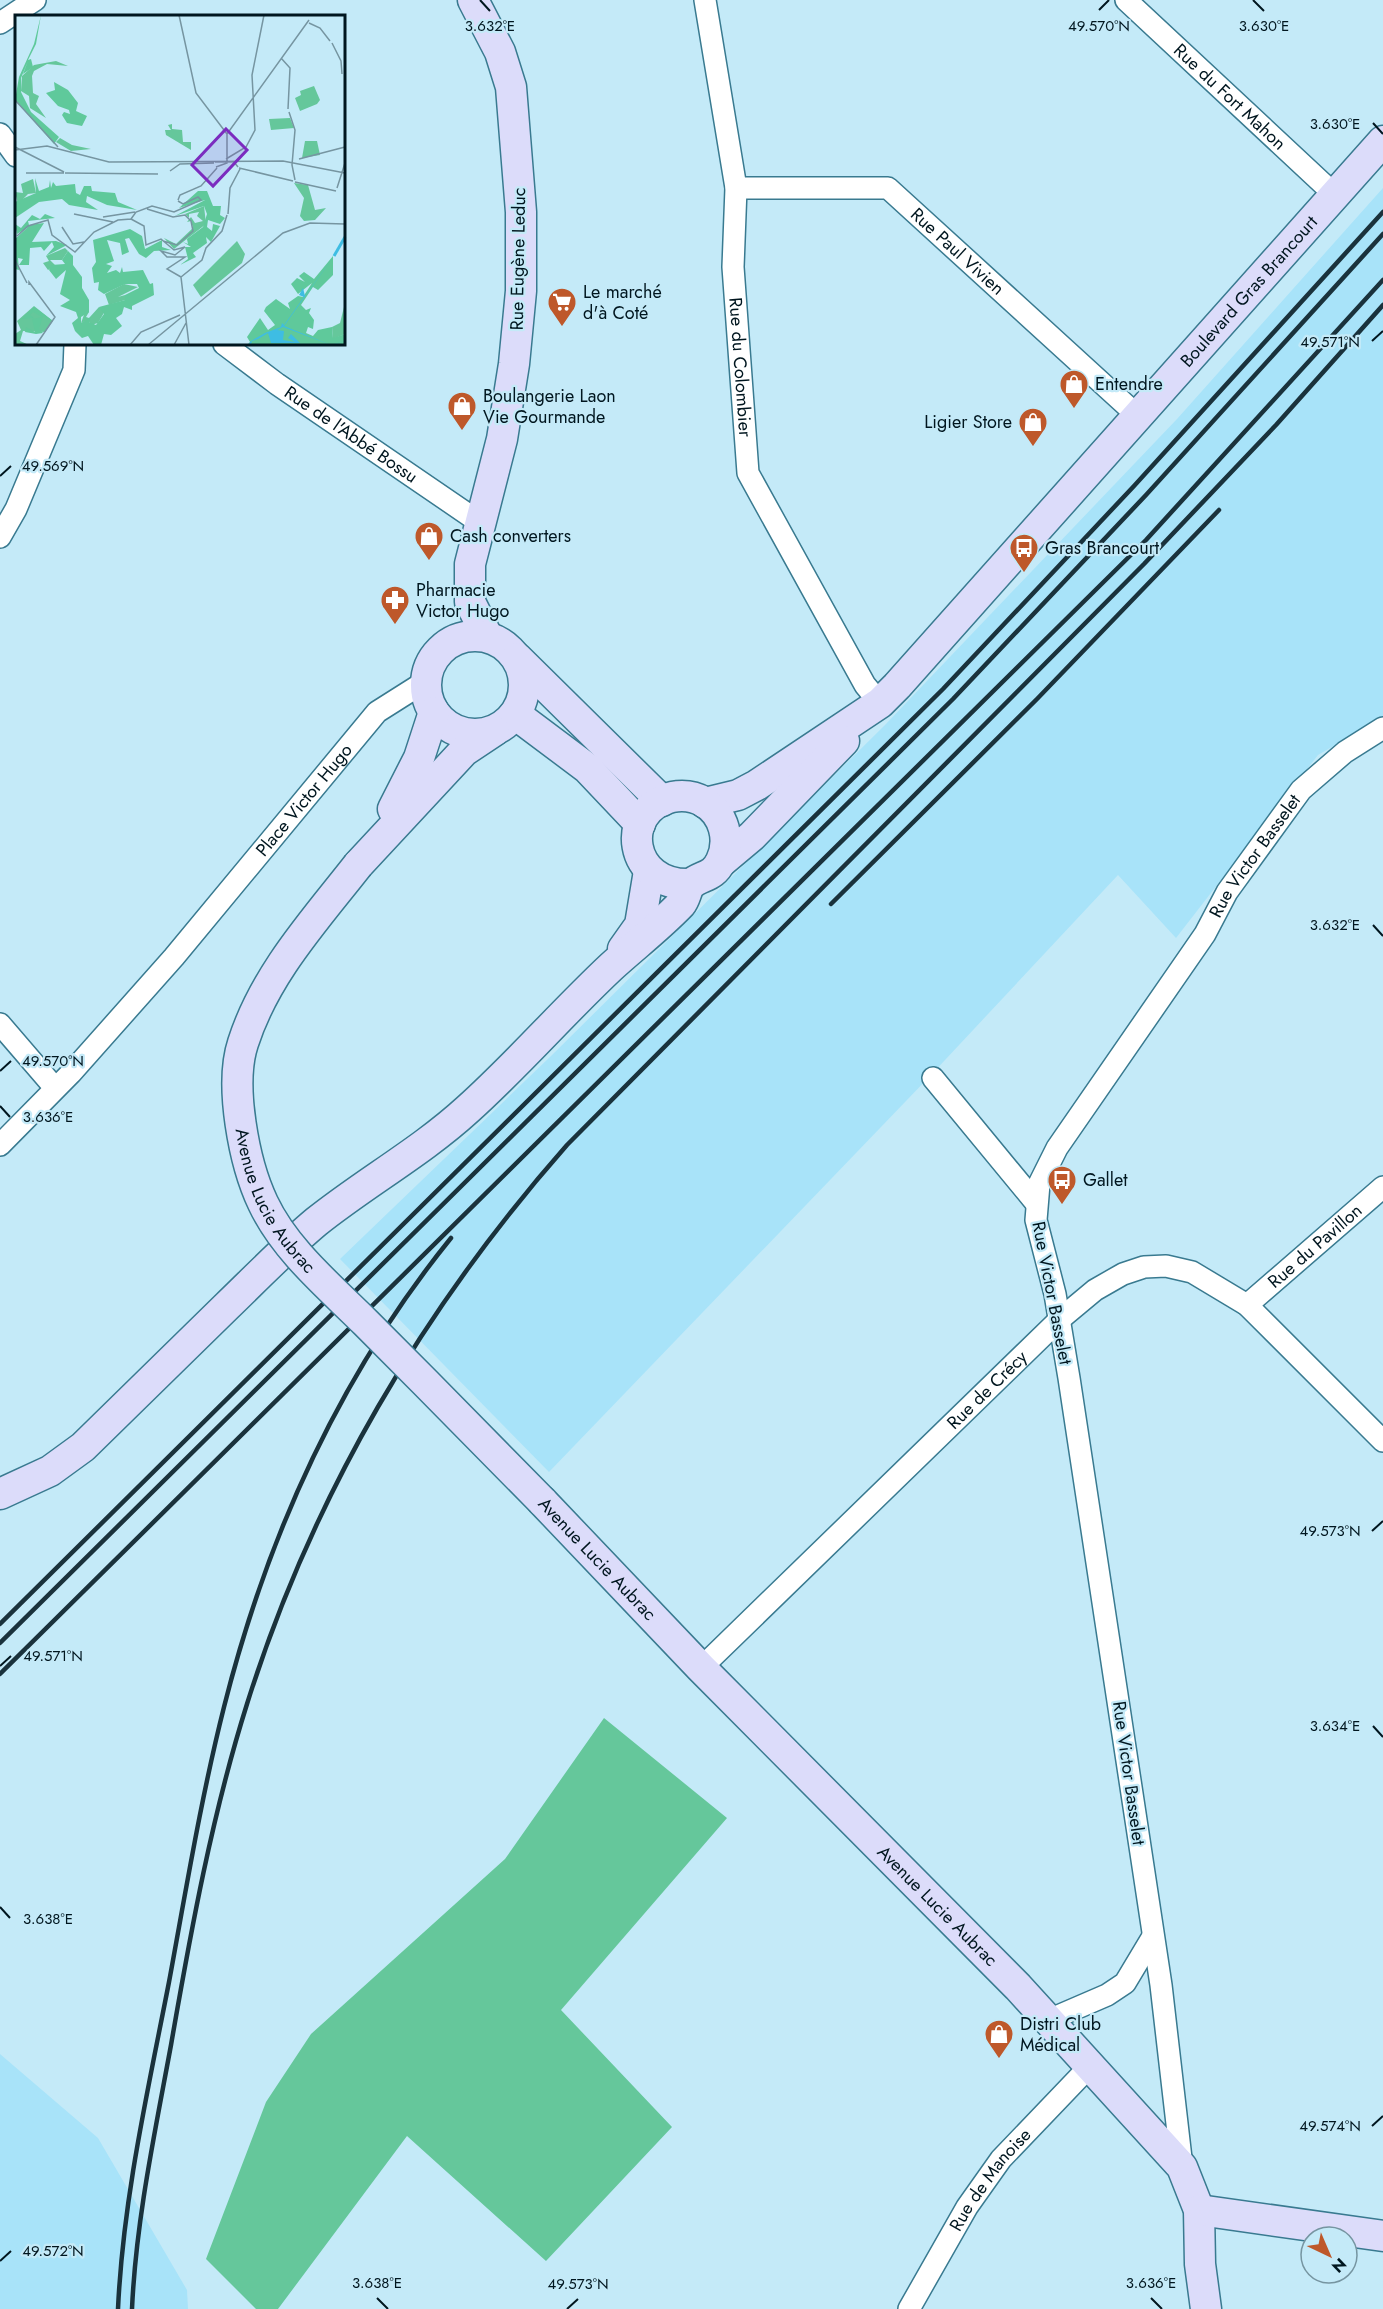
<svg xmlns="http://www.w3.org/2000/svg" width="1383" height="2309" viewBox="0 0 1383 2309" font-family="Jost,sans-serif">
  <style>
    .built { fill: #a8e3f9 }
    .green { fill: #65c79b }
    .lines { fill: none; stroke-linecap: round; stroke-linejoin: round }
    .minor-casing { stroke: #397a90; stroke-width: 24 }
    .secondary-casing { stroke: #397a90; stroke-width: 33 }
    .minor { stroke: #fff; stroke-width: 21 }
    .secondary { stroke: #dcdcfa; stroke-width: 30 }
    .rail { stroke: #1a323c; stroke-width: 4.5 }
    .secondary-bridge-casing { stroke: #397a90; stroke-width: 33; stroke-linecap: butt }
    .secondary-bridge { stroke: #dcdcfa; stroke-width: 30 }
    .ticks { fill: none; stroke: #00161f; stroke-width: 2 }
    .labels { text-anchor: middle; stroke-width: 4.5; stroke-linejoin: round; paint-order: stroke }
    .street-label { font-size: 18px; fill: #00161f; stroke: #c4eaf8 }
    .poi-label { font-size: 18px; fill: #00161f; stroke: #c4eaf8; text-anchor: start }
    .inset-river { fill: none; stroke: #3ebde3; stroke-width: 3 }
    .inset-road { fill: none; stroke: #7695a1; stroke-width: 1.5 }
    .view { fill: #7b2cbf; fill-opacity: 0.15; stroke: #7b2cbf; stroke-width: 3 }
    .inset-edge { fill: none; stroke: #00161f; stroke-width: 3 }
    .ticks-label { font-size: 15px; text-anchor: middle; fill: #00161f; stroke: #c4eaf8; stroke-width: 4.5; stroke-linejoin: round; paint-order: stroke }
  </style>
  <rect width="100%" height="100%" fill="#c4eaf8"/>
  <path class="built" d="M1383 188V717L1318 755 1176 938 1118 875 931 1075 549 1472 340 1259 551 1056 885 725 1177 419Z
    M0 2054 98 2138 187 2290 188 2309H0Z"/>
  <path class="green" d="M604 1718 727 1818 561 2010 672 2127 546 2261 407 2136 278 2309H256L206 2259 266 2102 311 2034 505 1859Z"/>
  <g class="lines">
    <g class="minor-casing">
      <g id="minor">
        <path id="s1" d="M705 0 736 188 733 267 748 473 865 685 880 703"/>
        <path id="s2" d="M1126 0 1335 195"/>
        <path d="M0 23 35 0"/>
        <path d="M0 134 16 156"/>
        <path id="s3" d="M736 188H888L1139 417"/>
        <path id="s4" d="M224 344 277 384 479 522"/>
        <path d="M0 537 16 509 74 370 75 344"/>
        <path d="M0 1024 55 1088"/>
        <path d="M933 1078 1036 1203"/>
        <path id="s5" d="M0 1145 71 1073 174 957 377 712 426 681"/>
        <path id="s6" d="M1247 1305 1383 1187"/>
        <path id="s7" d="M701 1668 1059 1320 1095 1290 1123 1274 1144 1267 1166 1266 1192 1272 1247 1305 1383 1441"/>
        <path d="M1049 2020 1107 1995 1125 1983 1152 1938"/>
        <path id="s8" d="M1182 2167 1161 1985 1069 1378 1055 1294 1036 1220 1039 1184 1057 1148 1205 934 1227 892 1301 790 1345 752 1383 728"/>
        <path id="s9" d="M909 2309 967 2207 1001 2159 1090 2066"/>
      </g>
    </g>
    <g class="secondary-casing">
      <g id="secondary">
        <path d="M473 0 500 52 511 87 521 212V291L514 364 502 439 470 564V602L487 636"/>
        <circle cx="475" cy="685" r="49"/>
        <path d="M517 658 662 801"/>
        <path d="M515 714 587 768 640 824"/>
        <path id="s10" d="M705 803 738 795 757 785 880 703 897 686 1383 141"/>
        <path d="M393 809 419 758 434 712"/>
        <path d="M721 862 752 836 844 741"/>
        <path d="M358 865 464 751 494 731"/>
        <path d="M623 949 640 925 649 871"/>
        <path d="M0 1494 50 1471 83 1447C131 1400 179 1353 227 1306 256 1278 285 1248 316 1222 366 1182 421 1152 468 1109 518 1064 562 1013 611 967 634 946 659 927 681 904 686 898 686 889 691 884 701 875 713 878 721 861 731 840 724 814 704 802 694 796 683 795 672 797 618 810 628 887 691 884"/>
        <path id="s11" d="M542 1501 701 1668 1018 1987 1182 2167 1199 2210 1200 2264 1206 2309"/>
        <path d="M1199 2210 1383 2236"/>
      </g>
    </g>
    <use href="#minor" class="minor"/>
    <use href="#secondary" class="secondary"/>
    <path class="rail" d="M831 904 1037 699 1219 510
      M0 1624 943 689 1134 486 1383 212
      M0 1643 953 699 1146 495 1383 234
      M0 1674 1146 540 1383 280
      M118 2309C123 2199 148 2090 169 1982 186 1890 201 1798 224 1707 267 1537 340 1375 451 1238
      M132 2309C136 2220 155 2132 171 2045 191 1930 212 1815 247 1704 312 1496 424 1307 567 1145L1144 564 1276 425 1383 305"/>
    <g class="secondary-bridge-casing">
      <g id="secondary-bridge">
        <path id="s12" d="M358 865C315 920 265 974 243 1043 229 1085 244 1163 263 1203 285 1250 330 1287 366 1323 425 1382 484 1442 542 1501"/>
      </g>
    </g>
    <use href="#secondary-bridge" class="secondary-bridge"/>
  </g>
  <path class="ticks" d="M480 0 490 11M1253 0 1264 11M1099 10 1109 0M1373 123 1383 134M1372 341 1383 331M0 476 11 466M1373 925 1383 936M0 1071 11 1061M0 1106 10 1117M1372 1531 1383 1521M0 1666 11 1656M1373 1726 1383 1737M0 1907 10 1918M1372 2126 1383 2116M0 2261 11 2251M377 2298 388 2309M1151 2298 1162 2309M567 2309 578 2299"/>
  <defs>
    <g id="supermarket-pin" transform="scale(1.5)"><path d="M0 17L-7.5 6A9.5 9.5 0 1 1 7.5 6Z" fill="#be582a" stroke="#c4eaf8"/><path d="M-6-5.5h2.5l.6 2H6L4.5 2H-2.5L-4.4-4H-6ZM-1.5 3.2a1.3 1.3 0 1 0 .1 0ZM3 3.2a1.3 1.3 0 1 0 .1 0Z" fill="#fff"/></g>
    <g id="shop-pin" transform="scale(1.5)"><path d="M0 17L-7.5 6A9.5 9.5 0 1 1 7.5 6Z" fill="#be582a" stroke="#c4eaf8"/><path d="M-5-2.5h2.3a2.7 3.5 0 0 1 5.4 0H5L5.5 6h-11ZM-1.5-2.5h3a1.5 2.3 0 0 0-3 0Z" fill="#fff"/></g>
    <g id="bus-pin" transform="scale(1.5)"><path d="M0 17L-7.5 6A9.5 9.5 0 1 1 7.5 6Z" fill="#be582a" stroke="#c4eaf8"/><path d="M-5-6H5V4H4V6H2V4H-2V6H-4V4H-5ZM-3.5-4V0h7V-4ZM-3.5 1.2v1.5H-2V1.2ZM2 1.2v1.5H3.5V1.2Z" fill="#fff"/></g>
    <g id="pharmacy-pin" transform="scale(1.5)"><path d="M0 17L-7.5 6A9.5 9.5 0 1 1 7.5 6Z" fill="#be582a" stroke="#c4eaf8"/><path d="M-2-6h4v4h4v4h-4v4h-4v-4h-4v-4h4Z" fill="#fff"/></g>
  </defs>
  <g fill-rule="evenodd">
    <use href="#supermarket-pin" x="562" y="302"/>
    <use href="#shop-pin" x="1074" y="384"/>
    <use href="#shop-pin" x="462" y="406"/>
    <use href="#shop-pin" x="1033" y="422"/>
    <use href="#shop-pin" x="429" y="536"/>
    <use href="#bus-pin" x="1024" y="548"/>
    <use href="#pharmacy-pin" x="395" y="600"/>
    <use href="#bus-pin" x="1062" y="1180"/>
    <use href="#shop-pin" x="999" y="2034"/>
  </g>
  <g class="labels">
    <g class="street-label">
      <text dy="6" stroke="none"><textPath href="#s2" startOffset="142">Rue du Fort Mahon</textPath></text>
      <text dy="6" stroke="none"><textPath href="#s3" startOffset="246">Rue Paul Vivien</textPath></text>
      <text transform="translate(518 259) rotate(-89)" y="6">Rue Eugène Leduc</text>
      <text dy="6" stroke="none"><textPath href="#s10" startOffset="756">Boulevard Gras Brancourt</textPath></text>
      <text dy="6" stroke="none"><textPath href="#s1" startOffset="370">Rue du Colombier</textPath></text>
      <text dy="6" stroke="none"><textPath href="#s4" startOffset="156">Rue de l'Abbé Bossu</textPath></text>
      <text dy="6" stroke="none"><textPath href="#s5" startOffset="460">Place Victor Hugo</textPath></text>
      <text dy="6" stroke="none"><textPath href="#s8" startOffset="1388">Rue Victor Basselet</textPath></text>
      <text dy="6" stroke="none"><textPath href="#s12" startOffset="380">Avenue Lucie Aubrac</textPath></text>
      <text dy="6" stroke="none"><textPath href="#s6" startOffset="90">Rue du Pavillon</textPath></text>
      <text transform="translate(1052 1293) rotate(79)" y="6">Rue Victor Basselet</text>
      <text dy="6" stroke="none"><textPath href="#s7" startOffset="399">Rue de Crécy</textPath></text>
      <text dy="6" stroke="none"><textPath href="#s11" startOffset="80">Avenue Lucie Aubrac</textPath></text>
      <text transform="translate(1129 1773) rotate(82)" y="6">Rue Victor Basselet</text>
      <text dy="6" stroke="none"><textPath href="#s11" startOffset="566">Avenue Lucie Aubrac</textPath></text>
      <text dy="6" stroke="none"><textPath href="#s9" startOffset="153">Rue de Manoise</textPath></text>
    </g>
    <g class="poi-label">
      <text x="583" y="298">Le marché<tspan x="583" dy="21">d'à Coté</tspan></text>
      <text x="1095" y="390">Entendre</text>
      <text x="483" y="402">Boulangerie Laon<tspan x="483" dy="21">Vie Gourmande</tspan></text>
      <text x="1012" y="428" text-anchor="end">Ligier Store</text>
      <text x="450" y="542">Cash converters</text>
      <text x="1045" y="554">Gras Brancourt</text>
      <text x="416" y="596">Pharmacie<tspan x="416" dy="21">Victor Hugo</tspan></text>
      <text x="1083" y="1186">Gallet</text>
      <text x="1020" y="2030">Distri Club<tspan x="1020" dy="21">Médical</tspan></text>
    </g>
  </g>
  <g transform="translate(15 15)">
    <rect width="330" height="330" fill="#c4eaf8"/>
    <path d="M41 46 53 51 32 49 19 56 17 61 18 78 24 81 21 89 31 103 15 93 14 81 6 76 7 61 19 50ZM299 71 305 85 302 89 285 96 280 83 286 80 285 76ZM275 103 279 113 256 115 254 104ZM157 109V114L167 115 168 127H176V135L151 120 150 115H156L153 110ZM45 123 57 130 76 134 56 136 41 127ZM290 126H302L305 140 287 143ZM18 164 21 178 13 179 3 189 0 177 8 178 6 169ZM279 168 293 170 300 195 311 193 300 205 289 206 285 201 289 183ZM189 191 191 209 159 234 149 223 161 229 178 213 176 206 172 207 176 202 180 208 188 206 182 201 184 197 174 199V203L170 199ZM222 226 230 239 227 248 186 282 178 270ZM50 233 53 236 47 245H35L40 250 33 255 28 248 34 246 31 241ZM109 269 123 272 103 282 110 280V285L94 290 90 279ZM19 291 38 306 30 317 8 316 5 326 14 330H0V319L6 315 2 306ZM84 292 90 296 83 308 76 310 73 305 66 308 70 297H74L71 302 74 303ZM329 292 330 319 318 324 317 312 325 308Z" fill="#65c79b"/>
    <path d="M26 0 21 29 13 45 16 44 18 52 8 59 13 46 6 63V77L16 97 44 122 39 129 0 85 4 62 19 29ZM39 67 53 75 63 88 61 96 72 101 67 111 52 108 47 100 49 97 55 99 54 95 43 91 31 78 40 75ZM20 163 24 176 34 172 35 165 36 173 38 167 41 171 60 169 61 178 65 180 69 171H76L77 176 100 178 103 187 122 195 92 190 72 181 71 187 83 195 54 190 47 184 24 187 0 203V187L21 178ZM183 176H192L198 191H206L205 200 210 203 205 209 193 205 192 212 197 216 198 209 205 211 196 227 191 222 192 228 178 238 181 242 165 250 173 244 170 232H176L168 227 173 229 172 224 188 212 192 199 189 191 160 201 190 185 164 193ZM30 199 40 203 13 206 14 210 29 208 17 227 41 226 52 230 31 241 39 232 37 227 29 236 26 232 15 233 14 250H4L8 244 3 243 4 255 0 254V224L13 212 2 219 0 209 6 213 17 200 25 204ZM115 214 127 221 130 234 147 225V232L156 235 139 236 131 243 124 239 114 223 110 224 114 237 107 240 105 228 92 225 99 246 91 249 97 251 92 258 101 255 105 258 107 252 108 257 128 255 135 269 138 268 139 280 117 291V295L109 292 107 299 101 303 107 311 96 320 89 319 86 330H79L73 321 67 323 60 316 57 308 63 303 61 297 45 291 55 285 45 279 51 255 41 264 34 255 36 250 50 249 47 245 53 236 58 241V250L67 262V273L74 285V297L66 302V308L76 302 74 307 81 310 89 299 84 292 110 285V280L124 273 122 269H110L89 279 83 275 84 267 79 268 77 253 81 247 78 225ZM318 241V260L303 275 298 272 286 290 291 295 296 293 294 298 299 305 298 314 293 312 291 318 298 321 303 315 317 312 318 323 330 319V330H232L235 327 232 322 245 303 253 315 260 310 249 296 251 292 261 284 275 294 273 288 283 281 288 282 297 268 283 279 276 269 282 263 290 267 284 261 289 257 299 264ZM19 292 38 306 28 301 24 314 28 318 21 319 10 317 11 312 20 317 17 304 27 302 18 297 15 300 19 303 7 304Z" fill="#5fc99b"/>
    <path d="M319 241 269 311 316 330 330 326 317 330H316L268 312 262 315 269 316 268 325 280 327 273 323 276 319 285 328H256L253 318 243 324 237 326 236 329 233 330 236 326 250 318 266 312 267 308 269 310 289 282 284 280 288 273 290 281Z" fill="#3ebde3"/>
    <path class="inset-river" d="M319 241 330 222"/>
    <path class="inset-road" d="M164 0 181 78 212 119M294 8 305 13 315 26M317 28 326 46 327 59M266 43 275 53 273 94M0 85 43 132M274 97 280 115 277 150 280 165M0 132 49 157M0 135 32 131 94 147 268 146 330 158M211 144 231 132 240 115 237 60 249 0M284 144 330 132M200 147H219L223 152M201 152 212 148V119L294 5M224 153 278 166M155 156 165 149 199 148M11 158H49M50 158 143 159M280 167 321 176M322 173 330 148M163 185 165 180 186 171 202 153M132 194 158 202 170 200 176 206 178 216 162 230 148 226M59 199 98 207M213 199 215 173 225 154M88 202 120 197M116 204 129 211 131 230 146 224 159 235 170 232 160 240 146 236 152 242H170L152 254 166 262M47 212 58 229 69 227M2 221 13 211 33 205 37 220 60 237 79 217 103 205 116 204 121 197 137 191 159 197 186 185 183 182 168 189 163 186M0 245 12 268M14 270V267L40 302 21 330M115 330 126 317 165 300M133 330 268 218 295 208 330 209M159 330 171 308M174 330 166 262 187 245 191 233 207 216 212 200"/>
    <path class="view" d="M211 114 232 135 198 171 177 150Z"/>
    <rect width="330" height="330" class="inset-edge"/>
  </g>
  <g class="ticks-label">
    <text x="1099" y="31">49.570°N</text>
    <text x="490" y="31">3.632°E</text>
    <text x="1264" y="31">3.630°E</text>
    <text x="1335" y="129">3.630°E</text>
    <text x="1330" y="347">49.571°N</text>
    <text x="53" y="471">49.569°N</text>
    <text x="1335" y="930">3.632°E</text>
    <text x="53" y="1066">49.570°N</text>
    <text x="48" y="1122">3.636°E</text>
    <text x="1330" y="1536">49.573°N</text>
    <text x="53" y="1661">49.571°N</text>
    <text x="1335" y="1731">3.634°E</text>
    <text x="48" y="1924">3.638°E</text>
    <text x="1330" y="2131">49.574°N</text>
    <text x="53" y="2256">49.572°N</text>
    <text x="377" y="2288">3.638°E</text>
    <text x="1151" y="2288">3.636°E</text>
    <text x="578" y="2289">49.573°N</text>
  </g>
  <g transform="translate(1329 2255) rotate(136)"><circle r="28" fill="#c4eaf8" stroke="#7695a1" stroke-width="1.5"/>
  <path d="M0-4.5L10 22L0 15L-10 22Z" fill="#be582a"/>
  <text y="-9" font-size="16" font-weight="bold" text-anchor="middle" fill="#00161f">N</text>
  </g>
</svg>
